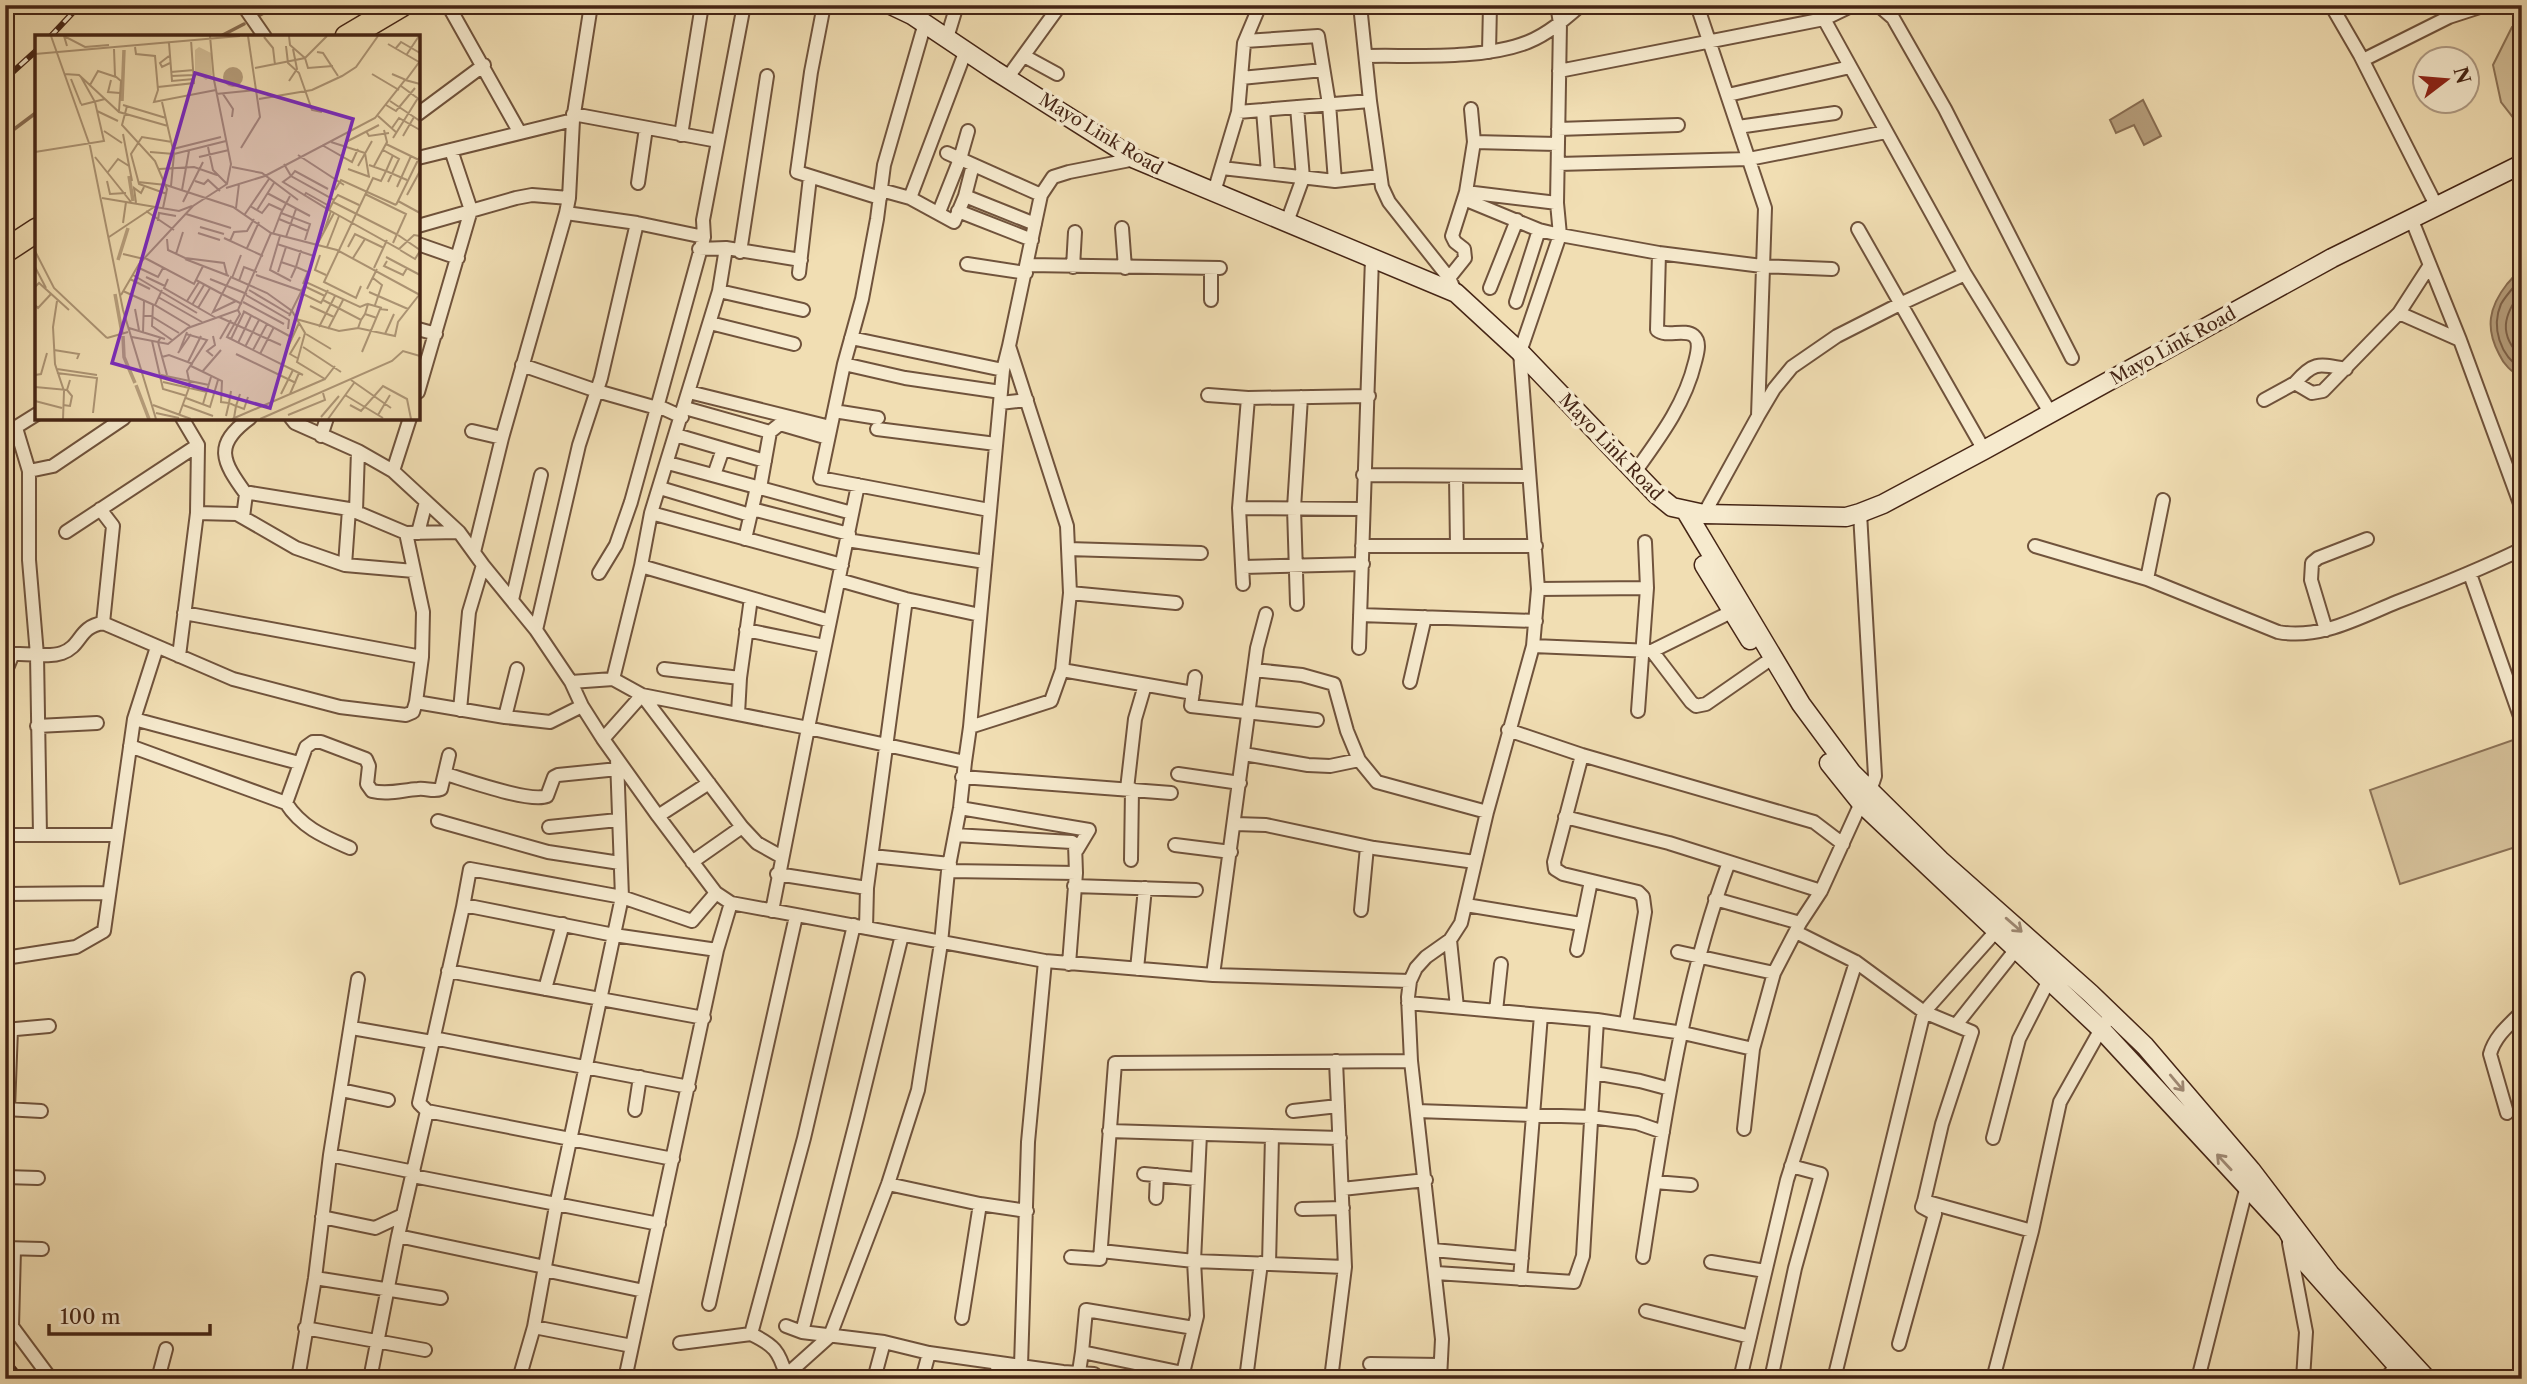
<svg xmlns="http://www.w3.org/2000/svg" width="2527" height="1384" viewBox="0 0 2527 1384" font-family="'Libre Caslon Text',serif">
  <style>
    .green { fill: #d4bf98; stroke: #8c7256; stroke-width: 2 }
    .water { fill: #b79f7d; stroke: #896e53; stroke-width: 2 }
    .lines { fill: none; stroke-linecap: round; stroke-linejoin: round }
    .shore { stroke: #7e6249; stroke-width: 2 }
    .stream { stroke: #896e53; stroke-width: 3.5 }
    .street-casing { stroke: #70533c; stroke-width: 16 }
    .secondary-casing { stroke: #452515; stroke-width: 21 }
    .highway-casing { stroke: #452515; stroke-width: 26 }
    .street { stroke: #f6eace; stroke-width: 12 }
    .secondary { stroke: #f6eace; stroke-width: 18 }
    .highway { stroke: #f1deb3; stroke-width: 23 }
    .rail-casing { stroke: #452515; stroke-width: 6 }
    .rail { stroke: #f6eace; stroke-width: 3.5; stroke-dasharray: 10; stroke-linecap: butt }
    .oneway { stroke: #9e8872 }
    .labels { text-anchor: middle; stroke-width: 7; stroke-linejoin: round; paint-order: stroke }
    .street-label { font-size: 18px; fill: #452515; stroke: #f6eace }
    .inset-river { fill: none; stroke: #b79f7d; stroke-width: 3.5 }
    .inset-road { fill: none; stroke: #ac9474; stroke-width: 2 }
    .view { fill: #7b2cbf; fill-opacity: 0.15; stroke: #7b2cbf; stroke-width: 3.5 }
    .inset-edge { fill: none; stroke: #452515; stroke-width: 3.5 }
  </style>
  <rect width="100%" height="100%" fill="#f1deb3"/>
  <filter id="stains"><feTurbulence type="fractalNoise" baseFrequency=".00286" numOctaves="4"/><feColorMatrix values="0 0 0 0 .2 0 0 0 0 .09 0 0 0 0 .02 0 0 0 .5 -.17"/></filter>
  <radialGradient id="worn" r=".72"><stop offset=".6" stop-color="#630" stop-opacity="0"/><stop offset="1" stop-color="#630" stop-opacity=".3"/></radialGradient>
  <path class="green" d="M2522 21V129L2501 102 2493 65 2512 27Z
    M2516 739 2522 757V845L2400 884 2370 790Z"/>
  <path class="water" d="M2143 100 2161 136 2144 145 2134 125 2116 133 2110 120Z
    M2522 268V376C2512 374 2503 363 2499 354 2485 328 2489 307 2507 284 2512 279 2516 273 2522 268Z"/>
  <g class="lines">
    <path class="shore" d="M2522 277C2515 286 2506 295 2501 304 2491 327 2500 356 2522 369
      M2522 291C2503 315 2498 335 2522 358"/>
    <path class="stream" d="M260 15 279 5
      M219 37 244 24
      M5 136 37 112"/>
    <g class="street-casing">
      <path id="street" d="M243 5 265 37
        M448 5 520 133
        M824 5 811 72 797 172 880 198
        M1360 5 1370 101 1382 187 1389 202 1449 278 1456 293
        M1697 5 1765 208 1758 416
        M1822 5 1824 19 1965 274 2050 412
        M1878 5 1893 18 1945 109 2072 358
        M2331 5 2360 55 2437 207
        M2444 5 2449 17 2486 5
        M925 23 884 165 877 219 862 299 844 364 820 478 989 510
        M947 38 957 5
        M1245 41 1318 36 1329 104 1335 181
        M1489 52 1490 5
        M1024 56 1057 74
        M1366 56C1415 55 1482 60 1528 42 1548 34 1565 19 1581 5
        M2363 60 2449 17
        M1559 71 1824 19 1853 5
        M1008 77 1058 8
        M1241 78 1323 70
        M1728 95 1850 67
        M1263 110 1268 173
        M1238 112 1370 101
        M418 114 484 65
        M573 114 718 141
        M1738 127 1835 113
        M1558 129 1678 125
        M681 135 702 5
        M1474 142 1558 144
        M947 153 1041 195
        M418 158 573 120
        M1558 164 1749 159 1886 132
        M1222 168 1335 181 1380 176
        M638 183 646 128
        M881 190 910 198 954 222 965 196 973 165
        M1214 192 1238 112 1244 43 1260 5
        M1466 192 1557 203
        M965 196 1035 224
        M910 198 966 50
        M1464 199 1539 230 1560 235 1659 253 1762 266 1832 269
        M958 211 1032 240
        M939 212 960 159 968 131
        M566 213 569 198 573 120 591 5
        M2411 218 2460 340 2522 509
        M1287 222 1303 178 1297 107
        M418 226 516 198 532 195 569 198
        M1122 228 1125 268
        M1858 229 1984 450
        M418 244 458 258
        M699 249 726 248
        M740 252 767 76
        M967 264 1026 273
        M1028 265 1220 268
        M1073 267 1075 232
        M1211 268V300
        M799 273 810 177
        M1449 278 1465 258 1464 249 1455 242 1452 236 1466 192 1474 142 1471 109
        M1490 288 1517 220
        M719 291 803 310
        M1516 302 1539 230
        M2399 313 2460 340
        M710 323 794 344
        M418 329 436 334
        M851 338 1003 370
        M844 364 905 378 1001 392
        M522 365 597 391 657 408
        M2295 383C2314 361 2319 364 2346 369
        M418 392 471 210 451 150
        M689 392 830 427
        M1208 395 1248 398 1369 396
        M2264 400 2295 383 2312 393 2323 391 2399 313 2430 265
        M1000 403 1027 400
        M658 406 682 417
        M685 408 770 432 780 424 828 438
        M834 411 878 418
        M291 418 295 423 358 451 393 471 459 532 483 565 536 630 571 682 582 706 603 739 658 816 716 893 731 903 1045 961 1213 975 1410 981
        M16 428 29 471V560L37 655 40 835
        M877 429 996 444
        M472 431 502 438
        M5 434 37 414
        M676 435 765 461
        M321 436 327 418
        M668 463 852 513
        M29 471 53 466 124 418
        M393 471 410 418
        M1635 472C1660 437 1685 404 1695 362 1697 354 1701 342 1694 336 1684 328 1667 338 1657 330L1659 253
        M714 475 723 449
        M1363 475 1528 476
        M1456 476 1457 546
        M660 488 750 515
        M760 488 770 432
        M246 494C222 461 213 445 250 418
        M1239 508 1362 509
        M100 509 113 526 103 623
        M752 509 849 534
        M356 511 358 451
        M197 513 237 514 296 548 345 565 414 571
        M651 513 842 565
        M1704 514 1758 416 1774 389 1792 367 1837 336 1900 304 1965 274
        M243 517 246 494 250 493 349 509 406 533 459 532
        M66 532 198 445
        M418 533 426 502
        M745 539 757 487
        M847 540 985 562
        M1362 546H1536
        M2035 546 2147 579 2278 632C2320 640 2360 617 2397 602 2439 586 2481 569 2522 549
        M1068 549 1201 553
        M474 552 502 438 566 213 637 223 704 237
        M345 565 349 509
        M641 566 830 621
        M1243 567 1363 564
        M599 573 616 545 631 502 704 237 703 220 744 5
        M2470 574 2522 722
        M2147 579 2163 500
        M839 580 906 599 980 615
        M1243 584 1239 508 1248 398
        M1538 589 1647 588
        M1070 593 1176 603
        M512 600 541 475
        M1297 604 1294 508 1301 397
        M184 613 422 657
        M1360 615 1536 621
        M536 630 579 445 601 378 637 223
        M746 630 824 646
        M2326 630 2311 580 2312 563 2318 558 2367 539
        M1533 646 1652 651 1733 611
        M1359 648 1372 258
        M1652 651 1691 702 1696 706 1706 704 1765 663
        M179 656 197 513 198 445 182 418
        M664 669 740 678
        M1062 670 1193 693
        M1254 670 1302 675 1334 684 1347 731 1359 760 1377 782 1487 812
        M5 673 12 656 16 654C31 653 48 658 62 653 82 646 78 627 103 623L233 679 340 707 406 715 413 712 416 702 422 657 423 612 406 533
        M1195 677 1191 706 1317 720
        M571 682 613 679
        M1410 682 1425 617
        M416 702 505 717 550 722 582 706
        M460 710 469 612 483 565
        M1638 711 1647 588 1645 542
        M738 714 740 678 751 598
        M505 717 517 669
        M134 719 299 763
        M37 726 97 723
        M970 727 1051 701 1062 670 1070 593 1067 526 1009 346 1041 195 1053 177 1069 172 1135 159
        M1508 730 1582 755 1814 822 1843 844
        M603 739 642 695 613 679 641 566 651 513 719 291 726 248 801 260
        M130 746 286 803C302 828 325 837 350 848
        M1244 754 1308 765 1330 766 1359 760
        M1582 755 1554 862 1555 869 1563 874 1638 892 1643 897 1645 912 1626 1023
        M965 762 970 727 1003 370 1009 346
        M446 774C466 780 530 803 547 796L554 777 558 775 618 769
        M1178 774 1240 783
        M962 777 1171 793
        M1127 789 1135 719 1145 685
        M286 803 306 747 313 742H321L366 759 369 766 367 784 372 791C388 795 402 790 418 789 427 788 433 792 441 789L449 755
        M960 808 1089 830 1077 850
        M658 816 709 783
        M1565 817 1669 843 1821 891
        M438 821 548 852 620 863
        M1235 824 1266 825 1374 848 1475 862
        M549 827 618 820
        M5 835H117
        M955 835 1072 842 1075 844 1076 873 1069 964
        M1175 845 1231 852
        M872 856 950 864
        M782 857 757 843 742 827 642 695 808 728 858 485
        M1131 860 1132 789
        M692 862 742 827
        M948 871 1076 873
        M777 874 867 888
        M1074 886 1196 890
        M5 894 109 893
        M1715 899 1800 923
        M1466 905 1581 924
        M463 907 470 869 622 897 692 921 716 893
        M1361 910 1367 847
        M772 911 808 728 965 762 960 808 948 871 941 943 918 1090 888 1184 830 1336 782 1379
        M866 928 867 888 906 599
        M1796 932 1856 962
        M1450 940 1457 1007
        M1577 950 1591 881
        M1678 952 1774 973
        M5 958 76 947 104 931 134 719 157 647
        M1137 969 1145 888
        M448 971 704 1018
        M1213 975 1257 648 1266 614
        M545 989 563 924
        M1408 1003 1597 1020
        M1496 1011 1501 964
        M1956 1025 2017 948
        M352 1028 432 1042
        M5 1030 49 1026
        M433 1038 689 1087
        M1594 1073 1640 1081 1670 1089
        M341 1090 388 1100
        M5 1109 41 1111
        M8 1109 11 1029
        M635 1110 640 1077
        M427 1111 673 1159
        M1293 1111 1338 1106
        M1417 1111 1591 1117 1637 1123 1663 1132
        M2507 1113 2490 1054C2495 1036 2509 1025 2522 1012
        M1744 1129 1753 1049 1774 973 1800 923 1821 891 1861 803 1870 791 1875 776 1860 513
        M1109 1131 1340 1138
        M1993 1138 2019 1039 2050 978
        M330 1155 414 1172
        M1144 1174 1197 1179
        M413 1176 659 1224
        M5 1177 38 1178
        M1655 1182 1691 1185
        M888 1184 980 1204 1027 1211
        M1342 1189 1426 1180
        M1156 1198 1157 1175
        M1924 1201 2032 1231
        M1302 1209 1343 1208
        M322 1217 375 1228 403 1215
        M398 1236 545 1267
        M2289 1243 2306 1332 2303 1379
        M5 1248 42 1249
        M1433 1250 1522 1258
        M1101 1251 1194 1261 1200 1134
        M1071 1257 1100 1259 1115 1063 1411 1061
        M1643 1257C1663 1127 1683 985 1729 862
        M1711 1262 1765 1271
        M1269 1264 1272 1136
        M544 1270 644 1291
        M1436 1273 1574 1282 1583 1256 1597 1020 1683 1033 1753 1049
        M315 1278 441 1298
        M1520 1279 1541 1015
        M709 1304 796 916
        M1646 1311 1750 1337
        M962 1318 980 1204
        M8 1321 51 1379
        M786 1326 802 1332 884 1342 929 1353 1063 1372 1094 1374 1099 1379
        M12 1327 14 1249
        M534 1327 556 1206 622 897 617 759
        M305 1328 425 1350
        M802 1332 857 1118 902 935
        M751 1334C774 1345 779 1351 786 1375
        M680 1343 751 1334 804 1138 854 925
        M1082 1352 1086 1310 1194 1328
        M1370 1364 1440 1365
        M1021 1366 1028 1142 1045 961
        M1079 1372 1082 1352 1183 1373 1197 1316 1194 1261 1345 1267
        M158 1379 166 1349
        M298 1379 315 1278 330 1155 358 979
        M370 1379 398 1236 427 1111 419 1103 463 907H474L614 935 717 950
        M519 1379 534 1327 632 1346
        M625 1379 717 950 731 903
        M874 1379 884 1342
        M922 1379 929 1353
        M996 1379 998 1363
        M1246 1379 1261 1263
        M1331 1379 1345 1267 1336 1061
        M1440 1379 1442 1339 1411 1061 1408 997 1410 981 1416 968 1426 957 1450 940 1461 923 1487 812 1533 646 1538 589 1520 352 1560 235 1557 203 1560 23 1557 5
        M1740 1379 1787 1180 1856 962 1924 1012 1972 1032 1942 1124 1924 1201 1922 1207 1935 1214 1899 1344
        M1771 1379 1795 1268 1821 1174 1791 1166
        M1834 1379 1924 1012 1997 930
        M1993 1379 2032 1231 2060 1102 2101 1029 2112 1014
        M2198 1379 2248 1182
        M2384 1379 2398 1366"/>
    </g>
    <g class="secondary-casing">
      <path id="secondary" d="M891 5 912 15 994 70 1135 159 1456 293 1520 352 1656 494 1672 507 1704 514 1846 517 1860 513 1883 504 1984 450 2332 258 2522 164
        M1685 510 1801 704 1852 773 1940 860 2090 993 2145 1046 2251 1170 2330 1274 2427 1379
        M1704 565 1750 640
        M1829 763 1861 803 2101 1029 2287 1230 2304 1261 2409 1379"/>
    </g>
    <g class="highway-casing">
      <path id="highway" d="M347 37 401 5
        M5 251 37 230"/>
    </g>
    <use href="#street" class="street"/>
    <use href="#secondary" class="secondary"/>
    <use href="#highway" class="highway"/>
    <g class="rail-casing">
      <path id="rail" d="M50 37 80 5
        M5 79 37 50
        M5 1358 22 1379"/>
    </g>
    <use href="#rail" class="rail"/>
  </g>
  <defs><path id="oneway-shaft" d="M-6 0H5M1.5-3L5.5 0L1.5 3" fill="none" stroke-width="1.6" stroke-linecap="round" stroke-linejoin="round" transform="scale(1.75)"/></defs>
  <g class="oneway">
    <use href="#oneway-shaft" transform="translate(2014 925) rotate(41)"/>
    <use href="#oneway-shaft" transform="translate(2177 1083) rotate(50)"/>
    <use href="#oneway-shaft" transform="translate(2224 1162) rotate(-133)"/>
  </g>
  <g class="labels">
    <g class="street-label">
      <text transform="translate(1101 134) rotate(31)" y="6">Mayo Link Road</text>
      <text transform="translate(2173 346) rotate(-29)" y="6">Mayo Link Road</text>
      <text transform="translate(1611 447) rotate(46)" y="6">Mayo Link Road</text>
    </g>
  </g>
  <g transform="translate(35 35)">
    <rect width="385" height="385" fill="#f1deb3"/>
    <path d="M164 12 176 18 177 40 171 45 160 36V15Z" fill="#d4bf98"/>
    <path d="M188 42a10 10 0 1 1 20 0a10 10 0 1 1-20 0Z" fill="#b79f7d"/>
    <path class="inset-river" d="M87 66 89 15M94 141 98 166M83 225 93 193M80 259 87 298M88 301 89 322 100 348M101 350 114 384"/>
    <path class="inset-road" d="M16 1 55 111 88 275 121 384M254 1 255 10 270 23 273 33 298 31M229 2 238 13 240 30M134 8 137 46 159 44M353 9 384 27M32 11 29 1 50 12 74 10M251 11 253 28 264 38 277 75 287 77M100 12 101 19 120 21 123 55 119 67 181 55M361 13 366 7 385 18M79 14 80 41 86 46 84 76M282 17 288 18 303 41M0 19 205 1M372 19 384 1M134 21 125 28 127 32 135 28M220 33 270 23 292 1M136 37 159 35M29 39 44 40 84 77 133 91M337 39 364 55M357 39 371 45 385 26M136 41 159 40M36 44 46 69M76 45 73 57 85 58M254 46 262 34 258 14M55 50 63 36 81 42M366 51 385 65M123 52 159 48 156 5M181 59 222 55M188 59 198 74 197 82M224 64 277 55 307 41 321 32 343 1M355 66 385 86M127 67 139 119 136 151M46 70 70 64M88 70 131 83M351 70 361 76 380 53M92 71 87 90 120 126 132 154 128 173M62 76 83 86M343 81 362 98M357 93 364 83 385 95M69 96 87 108M331 96 334 101 354 98M88 99 97 146M368 101 379 82M358 103 383 63M296 107 330 118 334 142M311 107 344 90M351 109 384 125M287 110 317 127 323 114M173 112 178 135 192 149M206 113 225 82 213 1M138 114 186 102M348 115 364 124 353 147M0 117 69 106 60 67 46 42M115 117 139 119 191 106M263 120 309 150M358 120 351 136 372 145M60 122 96 167M164 122 194 115M249 129 256 141 299 165 294 175 248 147 256 141 260 136 293 154M323 131 337 106M339 131 352 107 349 95M197 132 227 138 263 165M124 134 159 132 182 140M313 134 335 142M73 137 83 124 94 131M72 146 75 159 91 158M160 146 169 149 173 145 185 156M103 147 131 150 198 172 236 198 302 215 385 260M362 152 376 121M191 153 230 141 340 83 370 45 385 49M147 155 154 116M300 155 306 145 361 170M232 158 275 181M132 159 104 149 96 119 107 102 137 107M330 159 371 179 358 208M372 160 385 136M255 161 246 178 275 189 270 205M269 161 271 158 296 172M67 163 144 176 157 171M299 165 303 160 324 170M363 166 385 178M148 167 168 127M298 167 361 199M101 168 99 153 106 158 109 152M361 170 385 121M215 171 227 178 234 169 247 175M201 173 204 149M222 175 239 148M294 175 364 214 379 200 385 201M111 176 139 195M151 179 196 193M210 179 234 144M244 184 273 196M123 186 124 178 141 181M88 188 91 167M165 192 189 199M289 196 296 176M163 198 185 205M238 199 246 178M363 200 385 215M245 201 235 235 256 246M74 202 119 172M251 202 261 174M189 203 228 221M132 204 133 215 150 223 189 228 192 240M195 206 199 197 212 196 219 184M283 208 299 178M242 209 279 221M292 212 304 181M313 212 320 199 349 213M212 213 224 187M266 215 261 232 273 237 268 249M365 215 380 224 385 216M0 216 19 253 72 303M88 219 109 224M141 219 148 197M285 220 280 235 291 240M351 222 385 240M110 223 159 249 168 231M318 223 330 204M150 224 194 241M352 226 349 231 368 240 372 233M246 227 261 232 256 243M0 232 11 253M102 232 123 242 128 233M339 233 352 205M243 237 251 212M98 240 162 278M221 240 267 256M111 242 130 251M197 243 206 220M338 243 347 250 340 270M95 244 115 254M133 244 129 253 181 283M175 244 212 259M161 245 187 259 178 277 201 266M204 246 209 232 222 237M269 251 290 261M326 251 321 263 289 247 338 143 346 146 351 136 334 130M0 252 4 248 34 275M332 254 342 234M127 255 120 270 155 291M214 255 256 280M88 256 119 270M334 257 373 274M266 258 286 268 293 255M86 260 104 229 158 171 192 149 196 129 179 45 175 1M211 260 254 285 253 294M123 262 167 287M288 265 326 285 330 279 342 283M22 266 18 292 20 329 29 356 28 384M152 266 164 247M208 267 249 289M118 269 117 291 137 305M207 269 187 259 196 242 232 258 257 276 270 298 262 327 290 344 300 331M0 270 3 273 16 259M157 270 169 250M275 271 299 282M163 273 175 253M100 274 104 295M208 276 258 303M209 277 196 304 268 340M330 279 333 269 347 273M109 281H116L144 298M254 281 271 247 325 272 332 269M184 282 246 310M261 284 304 296 323 293 326 285M284 292 300 261M94 293 130 304M323 293 360 301 363 287 384 260M293 294 308 265M108 297 109 266M271 299 296 314M350 299 359 279M178 301 180 310 172 316 178 321M97 302 133 309 153 293 203 275 236 198M126 302 123 307 132 340M72 303 93 297M185 304 196 285M196 304 192 302 205 279 203 275M117 306 128 354 152 361M203 308 216 281M210 312 224 285M268 312 306 337M252 314 264 288M19 315 44 319 42 324M218 315 232 289M144 317 152 297M327 317 345 274 353 275M143 318 156 299M201 319 261 348M225 319 239 292M127 322 134 320 158 329M262 323 255 319 265 302M153 327 166 301M156 331 187 346 186 367 194 368 191 381M22 334 62 340M167 337 186 315M22 338 62 343 58 378M0 340 6 339 12 318M126 340 174 350M316 345 356 373M128 347 172 357M0 352 32 355 35 345M196 356 194 368 201 371 199 383M205 359 201 371 209 374 213 362M246 359 258 335M255 359 264 338M310 360 348 383M151 363 175 372 183 345M0 366 27 373M168 369 176 342M28 370 35 371 37 361 32 355M118 370 156 384M148 370 178 381M315 370 326 376 348 351 372 364 376 384M121 378 144 383M144 380 155 350 152 336 172 305 151 299M253 380 290 365 288 358M343 380 355 360M286 382 304 361M197 384 290 344M225 384 357 326 368 316 385 321M293 384 319 348"/>
    <path class="view" d="M160 38 318 84 235 373 77 328Z"/>
    <rect width="385" height="385" class="inset-edge"/>
  </g>
  <rect width="2527" height="1384" fill="none" stroke="#f1deb3" stroke-width="28"/>
  <rect x="7" y="7" width="2513" height="1370" fill="none" stroke="#452515" stroke-width="3.5"/>
  <rect x="14" y="14" width="2499" height="1356" fill="none" stroke="#452515" stroke-width="2"/>
  <g transform="translate(2446 80) rotate(74)"><circle r="33" fill="#f6eace" stroke="#af9b84" stroke-width="2"/>
  <path d="M0-5L12 26L0 18L-12 26Z" fill="#8f2418"/>
  <text y="-10" font-size="19" font-weight="bold" text-anchor="middle" fill="#452515">N</text>
  </g>
  <path d="M49 1324v10h161v-10" fill="none" stroke="#452515" stroke-width="3.5"/>
  <text x="60" y="1324" font-size="21" fill="#452515" stroke="#f6eace" stroke-width="5" paint-order="stroke">100 m</text>
  <rect width="100%" height="100%" filter="url(#stains)"/>
  <rect width="100%" height="100%" fill="url(#worn)"/>
</svg>
